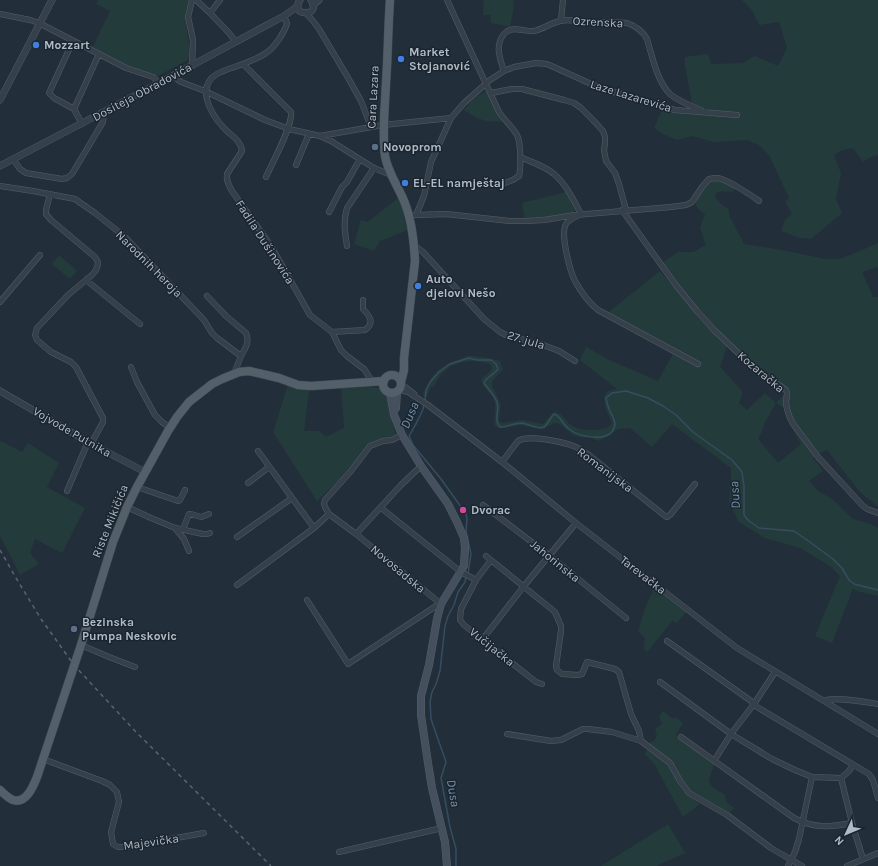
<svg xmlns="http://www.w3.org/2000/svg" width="878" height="866" viewBox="0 0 878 866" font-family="Karla,sans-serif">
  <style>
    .green { fill: #243b3b; fill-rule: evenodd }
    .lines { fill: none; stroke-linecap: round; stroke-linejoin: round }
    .stream { stroke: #364d61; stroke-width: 1.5 }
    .minor-casing { stroke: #545e68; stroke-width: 6 }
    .tertiary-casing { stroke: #545e68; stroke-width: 7 }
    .secondary-casing { stroke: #545e68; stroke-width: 8 }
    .primary-casing { stroke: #424c56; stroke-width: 9 }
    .minor { stroke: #36404a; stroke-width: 5 }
    .tertiary { stroke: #36404a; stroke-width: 6 }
    .secondary { stroke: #44505d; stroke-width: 7 }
    .primary { stroke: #53606a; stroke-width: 8 }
    .rail { stroke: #586571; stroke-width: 1.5; stroke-dasharray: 4 4; stroke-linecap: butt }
    .shop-dot { fill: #3f7fe0; stroke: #1b252f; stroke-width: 1.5 }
    .service-dot { fill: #5c6f8a; stroke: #1b252f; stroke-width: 1.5 }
    .hotel-dot { fill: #d1479c; stroke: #1b252f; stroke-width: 1.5 }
    .labels { text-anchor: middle; stroke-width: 3; stroke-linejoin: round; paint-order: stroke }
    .street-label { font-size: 12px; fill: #b1bbc6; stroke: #1b252f }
    .poi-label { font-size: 12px; font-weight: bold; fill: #b1bbc6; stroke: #1b252f; text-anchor: start }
    .water-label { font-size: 13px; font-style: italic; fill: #7190aa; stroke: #1b252f }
  </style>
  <rect width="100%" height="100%" fill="#222f3a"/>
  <path class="green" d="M98 0H189L185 16 190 52 188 60 156 77 128 68 92 49 110 11 96 4Z
    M484 0H513L514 5 510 27 491 23 490 15H483Z
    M742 0H878V155L871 157 863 162 853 148 842 150 834 155 841 173 836 199 842 213 811 239 800 238 781 231 785 220 792 214 785 202 789 198 769 155 759 145 748 140 713 142 693 136 677 140 665 135 654 128 662 110 693 113V108L685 66V57L708 54 711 64 742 63 755 56 778 66 787 48 779 22 759 25 752 10Z
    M487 91 503 122 486 121 477 118 464 110C470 102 477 95 487 91Z
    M717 179 735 188 733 192C727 192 718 190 715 195 717 203 724 205 729 210V215L744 244 782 250 825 259H840L855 253 878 243V270L877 267 862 272 873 297H878V507L860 492 827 450 818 454 813 458 823 471 809 481 819 492 831 498 853 519 871 524 878 528V596L856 591 853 588 832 643 815 636 840 576 830 566 800 548 765 538 739 522 729 501 731 481V468L672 424 652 447 630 428 618 429 599 441 588 437H579L573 435 560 424 554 423 545 428 541 429 520 425 504 428H498L494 424C494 414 498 405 492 396 488 391 483 386 481 380 484 375 490 374 492 368L491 365C485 362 480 361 472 361 454 362 442 369 434 386L431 387 426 398 423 395C430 375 439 366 460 359 464 357 468 355 472 356 482 356 491 359 500 361L503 370C483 387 496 386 500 404 501 409 499 415 499 421L502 423 515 421 524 420 543 424 549 417 554 412C563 413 565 421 571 425 580 431 607 433 612 423L605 407 604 396 608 391 617 389 580 360 586 347 609 360 658 381 673 354 605 315 660 271 705 325 727 346 720 367 743 392 739 403 747 410 765 393 776 403 789 389 765 376 716 328 699 308 662 263 678 252H693L706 245 700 227 705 214C702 212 697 209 696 205 694 200 706 183 711 181 713 180 715 180 717 179ZM776 403 784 408 789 423 801 444 778 463 758 439 763 429 765 422Z
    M566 192 575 209 573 213 540 218 525 219 522 203Z
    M398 198 402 209 407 230 388 238 380 241 374 251 354 244 361 220 368 222Z
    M59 255 77 271 70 279 52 264Z
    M288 385 309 390 304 431H319L326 437 344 428 341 388 368 387 379 388 388 397 389 411 396 435 372 442 338 481 317 501 273 432Z
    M1 441 22 452 28 443 59 463 47 487 85 508 62 553 35 539 30 553 39 564 20 575 0 536V443Z
    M654 587 686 612 677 623 672 621 648 651H646L644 649 645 638 638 631 645 609Z
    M663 711 673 719 675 717 683 723 676 735 714 764 709 780 711 786 725 795 726 802 734 808 729 813 691 792 680 777 677 770 649 746 650 742 654 741 657 736 655 729 662 724 659 717Z
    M647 750 666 763 683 791 700 804 683 817 655 765 645 754Z
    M668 824 685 853 656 866H601Z"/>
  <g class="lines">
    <path class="stream" d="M425 401 426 390 431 381 439 372 450 364 469 358 477 360H491L496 364 498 369C493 376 486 377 484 383 488 389 494 394 497 402 500 410 493 420 500 427 507 427 514 423 522 423 528 424 539 430 544 427 548 424 550 418 554 414 561 416 563 425 569 429 579 437 609 443 614 428 617 422 612 416 610 411 608 407 607 403 606 398L612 393 626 391 648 398 663 406 676 415 693 432 732 460 742 472 744 486V515L748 520 759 528 794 531 807 540 833 559 842 568 849 580 854 584 878 590
      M424 405C423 412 419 417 416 424 413 428 412 432 409 436L413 445 441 479 466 514 467 519 466 531 471 554 468 574
      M456 866V849L450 827 441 778 446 762 431 719 430 702 432 692 436 684 440 671 445 626 448 616 454 605 458 592 465 582 466 577"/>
    <g class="minor-casing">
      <path id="minor" d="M196 0 210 13 220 0
        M447 0 499 112C504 120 512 126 517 135 521 142 521 168 519 176L513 180 499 185
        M210 13 229 33 236 42
        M306 13 313 21 319 29 347 76 361 101 371 127
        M0 14 30 20 39 23 126 68 153 77 159 83
        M561 20 563 0
        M73 41 49 93 54 98 74 109 82 124
        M243 64C250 61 259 58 266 53 274 48 285 32 287 23L284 16
        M192 66 193 40 188 17 192 0
        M504 71C500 59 494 44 505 33 513 25 524 32 534 31 543 29 551 23 560 21 568 19 579 21 588 22 601 22 614 22 627 23 636 26 642 30 647 39 652 56 657 81 670 94 678 101 691 106 701 110
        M173 76 181 82 205 91 265 120 289 129 320 136 331 141 374 168 391 175
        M491 93 512 89H522L564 100 574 103 581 108 593 120 603 131 605 137V143L604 150 606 161 615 173 619 184 626 210
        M74 109 99 54
        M320 136 383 125 451 118 464 103 490 80 504 71 514 67 536 63 547 64 578 78 591 84 607 90 675 110 737 115
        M520 157C531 162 545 166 554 174 566 184 574 201 581 214 576 217 569 219 566 224 560 234 570 271 575 281 581 292 588 302 598 310L698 364
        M13 159 20 169 26 173 62 179 67 178 72 174 103 122 104 112
        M296 165 309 134
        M266 177C272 163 293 126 291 112L243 64C235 67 224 70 217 74 195 87 211 114 223 127 230 135 241 140 242 151L227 174C226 181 229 185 232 191L271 246 310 315 332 332 341 350 347 356 364 369 372 381
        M0 186 33 191 75 199 95 213 125 237 204 320 212 333 217 338 241 356 234 374
        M50 194 46 210V214L51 220 95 257 98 262C98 271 92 275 86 280
        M622 210 642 238 675 284 697 311 714 330 758 372 770 380 779 385 786 390 787 393 786 403 787 409 790 418 794 425 818 457 862 505 867 509 878 513
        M329 212 342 187 347 182 360 159
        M415 215H416L424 196 431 162 451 118
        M416 215 446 214 510 221H527L544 220 575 215 671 207 686 205 692 202 702 187 709 179C712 178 715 178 718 178 728 180 751 195 759 201
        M414 245 423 252 484 319 500 332 506 335 543 345 559 351 575 361
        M347 246C345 233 343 221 347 208L374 168
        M207 296 226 316 246 333C250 342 245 349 241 356
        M0 302 40 255
        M332 332 365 330C375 323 370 316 363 309V300
        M131 367 137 382 155 415 162 422 170 428
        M401 384 414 394
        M400 390 408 392 428 405 502 462 576 523 737 648 878 734
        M91 444 103 422V418L76 367 71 362 51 352 37 340 35 335 37 328 68 295 86 280 140 324
        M258 451 314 528
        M502 462 518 441C528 434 564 442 576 447 581 449 585 453 589 455L665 516 667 517 670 515 695 484
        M248 483 269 467
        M137 487 178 501 180 500 185 490
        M67 491 88 442
        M483 505 550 556 626 618
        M127 507 151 518 175 528 203 534H207L210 533
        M381 508 461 572 476 580
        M175 528 184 539 189 551
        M183 529 189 514H191L201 517 209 514
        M356 534 401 485 421 466
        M237 537 292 498
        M486 556 555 612 561 626V631L556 666 557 670 562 674 578 675 582 674 587 662 615 669 619 672 631 714 639 731 641 741
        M491 560 476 580 461 609 460 620 464 625 536 682 542 684
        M237 585 314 528 329 514
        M307 600 348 664 436 606 441 604 356 534 329 514 325 507 324 504 325 500 351 471 370 446 383 441 392 440 402 435
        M482 640 524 586 576 523
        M667 641 751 701 757 707 869 774 873 780 878 798
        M81 645 109 657 135 667
        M660 682 731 734 772 759 795 770 812 777 841 778 849 771 853 765
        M824 701C834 696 865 702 878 704
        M507 734 551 741 561 740 583 729H588L612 732 641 741 670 763 680 781 689 793 727 815 771 848 802 866
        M681 737 794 818C815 829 830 827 852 823
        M43 759 102 781 110 785 117 792 119 802 111 832 113 844 118 847H126L204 833
        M714 761 731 734 754 704 775 672
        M841 778 852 823 863 859
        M339 852 442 828
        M788 866 795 852 799 839 812 777
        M847 866 878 853"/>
    </g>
    <g class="tertiary-casing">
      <path id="tertiary" d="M300 0C288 17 323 17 311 0
        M313 5 319 0
        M0 100 52 0
        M0 166 159 83 284 16 298 6
        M0 391 88 442 145 472"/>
    </g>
    <g class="secondary-casing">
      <path id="secondary" d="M390 393 394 415 402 435 421 466 448 504 457 522 464 538 465 548 464 566 441 604 437 619 429 665 421 696V715L428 763 432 788 445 842 447 866
        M396 408 397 392"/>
    </g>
    <g class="primary-casing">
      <path id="primary" d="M390 0C388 28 388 55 386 83 385 107 382 132 385 156 388 173 398 186 404 201 412 220 414 241 415 261L404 358V370L401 382
        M383 384a9 9 0 1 1 18 0a9 9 0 1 1-18 0Z
        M0 790C4 794 8 798 13 800 26 804 33 787 37 777L81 645 113 542 127 507 137 487 168 431 177 417 189 402 212 384 222 379 239 372 249 371 279 378 298 385 311 386 384 381"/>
    </g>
    <use href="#minor" class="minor"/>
    <use href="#tertiary" class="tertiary"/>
    <use href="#secondary" class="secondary"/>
    <use href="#primary" class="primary"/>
    <path class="rail" d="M0 550 16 578 41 619 74 665 135 731 271 866"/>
  </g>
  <g class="shop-dot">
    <circle cx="36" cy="45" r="4"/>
    <circle cx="401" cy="59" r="4"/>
    <circle cx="405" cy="183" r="4"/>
    <circle cx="418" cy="286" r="4"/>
  </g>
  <g class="service-dot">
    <circle cx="375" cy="147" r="4"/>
    <circle cx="74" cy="629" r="4"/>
  </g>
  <circle class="hotel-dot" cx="463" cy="510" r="4"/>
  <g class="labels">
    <g class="street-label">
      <text transform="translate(598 22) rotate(3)" y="4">Ozrenska</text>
      <text transform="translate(142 92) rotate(-28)" y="4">Dositeja Obradovića</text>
      <text transform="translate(631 96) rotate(17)" y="4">Laze Lazarevića</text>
      <text transform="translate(373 97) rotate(-87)" y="4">Cara Lazara</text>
      <text transform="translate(265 242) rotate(57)" y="4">Fadila Dušinovića</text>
      <text transform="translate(149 264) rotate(45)" y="4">Narodnih heroja</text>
      <text transform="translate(526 340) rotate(17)" y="4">27. jula</text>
      <text transform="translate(761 372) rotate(40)" y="4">Kozaračka</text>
      <text transform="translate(72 432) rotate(30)" y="4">Vojvode Putnika</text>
      <text transform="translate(605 470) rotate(37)" y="4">Romanijska</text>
      <text transform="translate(110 521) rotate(-68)" y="4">Riste Mikičića</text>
      <text transform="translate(555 561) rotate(39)" y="4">Jahorinska</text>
      <text transform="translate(398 569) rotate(40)" y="4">Novosadska</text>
      <text transform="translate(643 575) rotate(38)" y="4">Tarevačka</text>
      <text transform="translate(492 647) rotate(39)" y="4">Vučijačka</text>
      <text transform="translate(151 842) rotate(-8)" y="4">Majevička</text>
    </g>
    <g class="poi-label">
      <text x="44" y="49">Mozzart</text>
      <text x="409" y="56">Market<tspan x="409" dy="14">Stojanović</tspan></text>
      <text x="383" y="151">Novoprom</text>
      <text x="413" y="187">EL-EL namještaj</text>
      <text x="426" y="283">Auto<tspan x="426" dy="14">djelovi Nešo</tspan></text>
      <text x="471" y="514">Dvorac</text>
      <text x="82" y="626">Bezinska<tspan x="82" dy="14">Pumpa Neskovic</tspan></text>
    </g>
    <g class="water-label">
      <text transform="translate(409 415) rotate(-67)" y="5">Dusa</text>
      <text transform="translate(734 495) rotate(-94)" y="5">Dusa</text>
      <text transform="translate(454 793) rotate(80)" y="5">Dusa</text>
    </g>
  </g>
  <g transform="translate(846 834) rotate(226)" stroke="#1b252f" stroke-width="3" paint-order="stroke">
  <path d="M0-3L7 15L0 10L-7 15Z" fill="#b1bbc6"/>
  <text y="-6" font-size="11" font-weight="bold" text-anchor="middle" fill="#b1bbc6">N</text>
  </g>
</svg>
